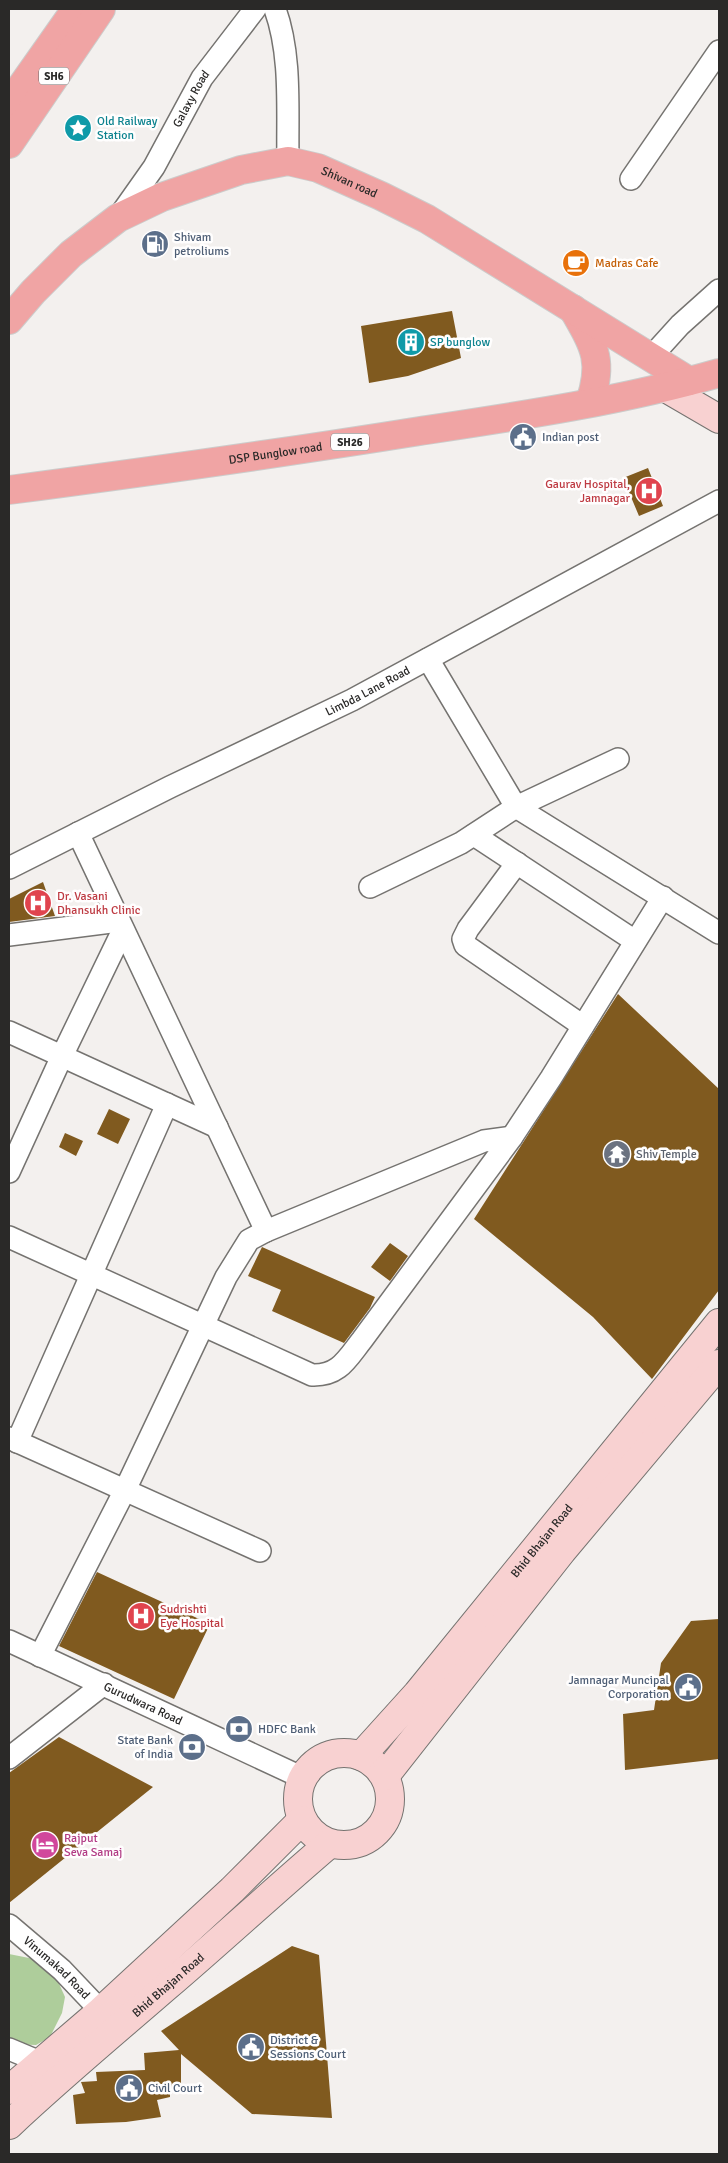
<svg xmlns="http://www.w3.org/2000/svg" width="728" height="2163" viewBox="0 0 728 2163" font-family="Signika,sans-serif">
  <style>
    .green { fill: #aecd9b }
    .building { fill: #805a1f }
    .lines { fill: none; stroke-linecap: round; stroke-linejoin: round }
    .street-casing { stroke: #757370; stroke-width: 24 }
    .secondary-casing { stroke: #757370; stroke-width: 30 }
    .primary-casing { stroke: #cccccb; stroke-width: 30 }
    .street { stroke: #fff; stroke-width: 21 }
    .secondary { stroke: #f8d1d1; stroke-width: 28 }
    .primary { stroke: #f0a4a4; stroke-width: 28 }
    .labels { text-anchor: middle; stroke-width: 5; stroke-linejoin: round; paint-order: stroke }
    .shield { fill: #fffefe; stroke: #6a6968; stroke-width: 1 }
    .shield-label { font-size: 11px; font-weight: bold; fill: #2a2928 }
    .street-label { font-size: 12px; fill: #2a2928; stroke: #fffefe }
    .culture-label { font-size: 12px; fill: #0d838f; stroke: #fffefe; text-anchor: start }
    .service-label { font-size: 12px; fill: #4e5e75; stroke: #fffefe; text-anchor: start }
    .food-label { font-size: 12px; fill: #c56008; stroke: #fffefe; text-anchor: start }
    .health-label { font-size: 12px; fill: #be3a42; stroke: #fffefe; text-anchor: start }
    .worship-label { font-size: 12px; fill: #5b616d; stroke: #fffefe; text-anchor: start }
    .hotel-label { font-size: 12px; fill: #b23c85; stroke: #fffefe; text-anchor: start }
  </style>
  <rect width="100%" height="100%" fill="#f3f0ee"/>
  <path class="green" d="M9 1954 34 1959 57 1979 65 1997 62 2013 50 2037 36 2045 9 2044Z"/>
  <path class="building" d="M452 311 461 358 408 376 369 383 361 326Z
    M648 468 663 506 639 516 623 478Z
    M43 882 55 916 9 922V899Z
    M618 994 719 1089V1290L652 1379 593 1317 474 1219Z
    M109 1109 130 1119 118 1144 97 1134Z
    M65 1133 83 1141 76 1156 59 1147Z
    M390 1243 408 1256 390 1281 371 1267Z
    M262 1247 375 1297 370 1308 344 1343 272 1311 281 1290 248 1276Z
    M97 1572 210 1624 174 1699 59 1646Z
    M719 1619V1759L625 1770 623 1714 654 1710 661 1663 691 1621Z
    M59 1737 153 1787 9 1903V1773Z
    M292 1946 319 1955 332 2118 252 2114 181 2054V2087L170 2089V2097L157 2100 161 2117 126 2122 76 2124 73 2095 85 2093 81 2082 97 2081 96 2072 145 2070 144 2053 179 2050 161 2031Z"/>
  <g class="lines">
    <g class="street-casing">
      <g id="street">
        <path d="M275 9C292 56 287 111 288 161"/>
        <path d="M631 179 719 51"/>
        <path id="s1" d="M118 218 154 167 202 78 255 9"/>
        <path d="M651 357 680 325 719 290"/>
        <path d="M428 659 516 807 719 933"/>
        <path d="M78 833 266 1231"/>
        <path d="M474 835 635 941"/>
        <path d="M517 863 468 929 463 939 465 945 583 1026"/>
        <path id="s2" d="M9 868 170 787 352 700 719 501"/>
        <path d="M370 887 461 843 516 807 618 759"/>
        <path d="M9 935 119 921"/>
        <path d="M9 1032 217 1127"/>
        <path d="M9 1172 62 1056 123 930"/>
        <path d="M9 1237 312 1375C339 1376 347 1359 362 1340L512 1137 551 1078 663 897"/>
        <path d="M9 1438 260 1551"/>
        <path d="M17 1442 167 1104"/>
        <path id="s3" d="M9 1641 303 1778"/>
        <path d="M40 1656 125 1490 226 1277 249 1240 266 1231 484 1141 512 1137"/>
        <path d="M9 1758 104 1684"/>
        <path id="s4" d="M9 1925 62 1970 101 2011"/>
        <path d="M9 2049 40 2062 53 2065"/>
      </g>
    </g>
    <g class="secondary-casing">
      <g id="secondary">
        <path d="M664 387 719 419"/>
        <circle cx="344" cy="1799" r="46"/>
        <path id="s5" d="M361 1756 417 1694 719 1323"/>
        <path d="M385 1776 562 1551 719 1364"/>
        <path d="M9 2090 101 2011 232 1890 302 1820"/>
        <path id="s6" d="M9 2125C60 2077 113 2033 166 1987 221 1940 274 1891 329 1844"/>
      </g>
    </g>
    <g class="primary-casing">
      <g id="primary">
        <path d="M9 104 76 9"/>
        <path d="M9 144 101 9"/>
        <path d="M573 309C594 346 604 360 590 402"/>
        <path id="s7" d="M9 320 33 292 71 254 118 218 162 197 241 170 288 161 318 168 381 196 427 219 689 381"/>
        <path id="s8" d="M9 490C146 472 283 453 420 431 520 416 622 401 719 373"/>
      </g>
    </g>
    <use href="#street" class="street"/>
    <use href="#secondary" class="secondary"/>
    <use href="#primary" class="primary"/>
  </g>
  <defs>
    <g id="sight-disc" transform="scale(1.4375)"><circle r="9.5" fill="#0f9aa8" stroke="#fffefe"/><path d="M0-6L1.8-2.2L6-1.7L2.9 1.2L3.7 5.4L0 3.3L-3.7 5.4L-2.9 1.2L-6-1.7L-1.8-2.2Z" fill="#fff"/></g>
    <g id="fuel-disc" transform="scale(1.4375)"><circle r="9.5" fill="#5c6f8a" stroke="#fffefe"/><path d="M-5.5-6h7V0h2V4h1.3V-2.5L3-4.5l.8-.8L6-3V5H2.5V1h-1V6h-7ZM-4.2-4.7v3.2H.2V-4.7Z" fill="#fff"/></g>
    <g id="cafe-disc" transform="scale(1.4375)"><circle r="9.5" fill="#e8710a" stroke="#fffefe"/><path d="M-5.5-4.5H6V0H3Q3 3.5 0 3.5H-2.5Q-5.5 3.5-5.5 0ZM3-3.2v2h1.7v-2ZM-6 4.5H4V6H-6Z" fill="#fff"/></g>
    <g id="building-disc" transform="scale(1.4375)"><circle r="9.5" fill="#0f9aa8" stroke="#fffefe"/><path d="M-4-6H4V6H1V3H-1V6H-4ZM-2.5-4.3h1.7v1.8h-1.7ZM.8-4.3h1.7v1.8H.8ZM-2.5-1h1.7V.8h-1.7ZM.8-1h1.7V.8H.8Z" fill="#fff"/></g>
    <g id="civic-disc" transform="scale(1.4375)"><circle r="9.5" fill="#5c6f8a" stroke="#fffefe"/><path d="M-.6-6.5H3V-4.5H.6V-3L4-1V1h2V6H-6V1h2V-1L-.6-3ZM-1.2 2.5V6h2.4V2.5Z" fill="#fff"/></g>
    <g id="hospital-disc" transform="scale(1.4375)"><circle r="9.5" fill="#e0444e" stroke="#fffefe"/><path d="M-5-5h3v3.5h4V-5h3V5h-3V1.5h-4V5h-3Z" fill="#fff"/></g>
    <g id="temple-disc" transform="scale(1.4375)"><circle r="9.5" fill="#6b7280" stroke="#fffefe"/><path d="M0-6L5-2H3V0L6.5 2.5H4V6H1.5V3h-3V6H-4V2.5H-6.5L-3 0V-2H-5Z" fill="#fff"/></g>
    <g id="bank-disc" transform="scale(1.4375)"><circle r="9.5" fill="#5c6f8a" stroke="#fffefe"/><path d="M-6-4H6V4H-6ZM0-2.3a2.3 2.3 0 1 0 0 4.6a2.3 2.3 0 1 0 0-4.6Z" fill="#fff"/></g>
    <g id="hotel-disc" transform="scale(1.4375)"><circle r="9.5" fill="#d1479c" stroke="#fffefe"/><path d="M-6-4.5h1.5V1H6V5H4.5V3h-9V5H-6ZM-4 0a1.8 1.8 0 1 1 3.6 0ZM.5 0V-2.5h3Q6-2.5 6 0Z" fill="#fff"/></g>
  </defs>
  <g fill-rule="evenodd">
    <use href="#sight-disc" x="78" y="128"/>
    <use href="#fuel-disc" x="155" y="244"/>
    <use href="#cafe-disc" x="576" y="263"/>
    <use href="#building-disc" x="411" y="342"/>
    <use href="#civic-disc" x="523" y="437"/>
    <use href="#hospital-disc" x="649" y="491"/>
    <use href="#hospital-disc" x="38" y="903"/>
    <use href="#temple-disc" x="617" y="1154"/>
    <use href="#hospital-disc" x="141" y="1616"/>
    <use href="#civic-disc" x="688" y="1687"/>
    <use href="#bank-disc" x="239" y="1729"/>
    <use href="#bank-disc" x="192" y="1747"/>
    <use href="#hotel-disc" x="45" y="1845"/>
    <use href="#civic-disc" x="251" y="2047"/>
    <use href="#civic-disc" x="129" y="2088"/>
  </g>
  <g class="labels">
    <g class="shield">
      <rect x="39" y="67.5" width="30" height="17" rx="4"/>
      <rect x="331" y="433.5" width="38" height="17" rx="4"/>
    </g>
    <g class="shield-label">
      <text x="54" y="80">SH6</text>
      <text x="350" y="446">SH26</text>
    </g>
    <g class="street-label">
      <text dy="4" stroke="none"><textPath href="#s1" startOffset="140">Galaxy Road</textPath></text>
      <text dy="4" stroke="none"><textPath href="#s7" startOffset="395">Shivan road</textPath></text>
      <text dy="4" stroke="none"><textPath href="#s8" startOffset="269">DSP Bunglow road</textPath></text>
      <text dy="4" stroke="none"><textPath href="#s2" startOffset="400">Limbda Lane Road</textPath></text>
      <text dy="4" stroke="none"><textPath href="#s5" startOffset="281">Bhid Bhajan Road</textPath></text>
      <text dy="4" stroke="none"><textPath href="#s3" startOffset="148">Gurudwara Road</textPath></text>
      <text dy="4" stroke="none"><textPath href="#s4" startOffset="64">Vinumakad Road</textPath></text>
      <text dy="4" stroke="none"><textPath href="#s6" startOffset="212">Bhid Bhajan Road</textPath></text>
    </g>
    <g class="culture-label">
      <text x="97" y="125">Old Railway<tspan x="97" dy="14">Station</tspan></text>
      <text x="430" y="346">SP bunglow</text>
    </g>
    <g class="service-label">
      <text x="174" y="241">Shivam<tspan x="174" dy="14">petroliums</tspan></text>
      <text x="542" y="441">Indian post</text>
      <text x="669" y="1684" text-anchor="end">Jamnagar Muncipal<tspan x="669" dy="14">Corporation</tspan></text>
      <text x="258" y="1733">HDFC Bank</text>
      <text x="173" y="1744" text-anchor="end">State Bank<tspan x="173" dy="14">of India</tspan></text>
      <text x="270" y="2044">District &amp;<tspan x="270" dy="14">Sessions Court</tspan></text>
      <text x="148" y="2092">Civil Court</text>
    </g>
    <g class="food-label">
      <text x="595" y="267">Madras Cafe</text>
    </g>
    <g class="health-label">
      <text x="630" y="488" text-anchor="end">Gaurav Hospital,<tspan x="630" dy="14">Jamnagar</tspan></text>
      <text x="57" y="900">Dr. Vasani<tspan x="57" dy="14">Dhansukh Clinic</tspan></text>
      <text x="160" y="1613">Sudrishti<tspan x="160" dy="14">Eye Hospital</tspan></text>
    </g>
    <g class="worship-label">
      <text x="636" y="1158">Shiv Temple</text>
    </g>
    <g class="hotel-label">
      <text x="64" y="1842">Rajput<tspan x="64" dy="14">Seva Samaj</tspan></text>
    </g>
  </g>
  <rect width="728" height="2163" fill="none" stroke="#2a2928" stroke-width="20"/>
</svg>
